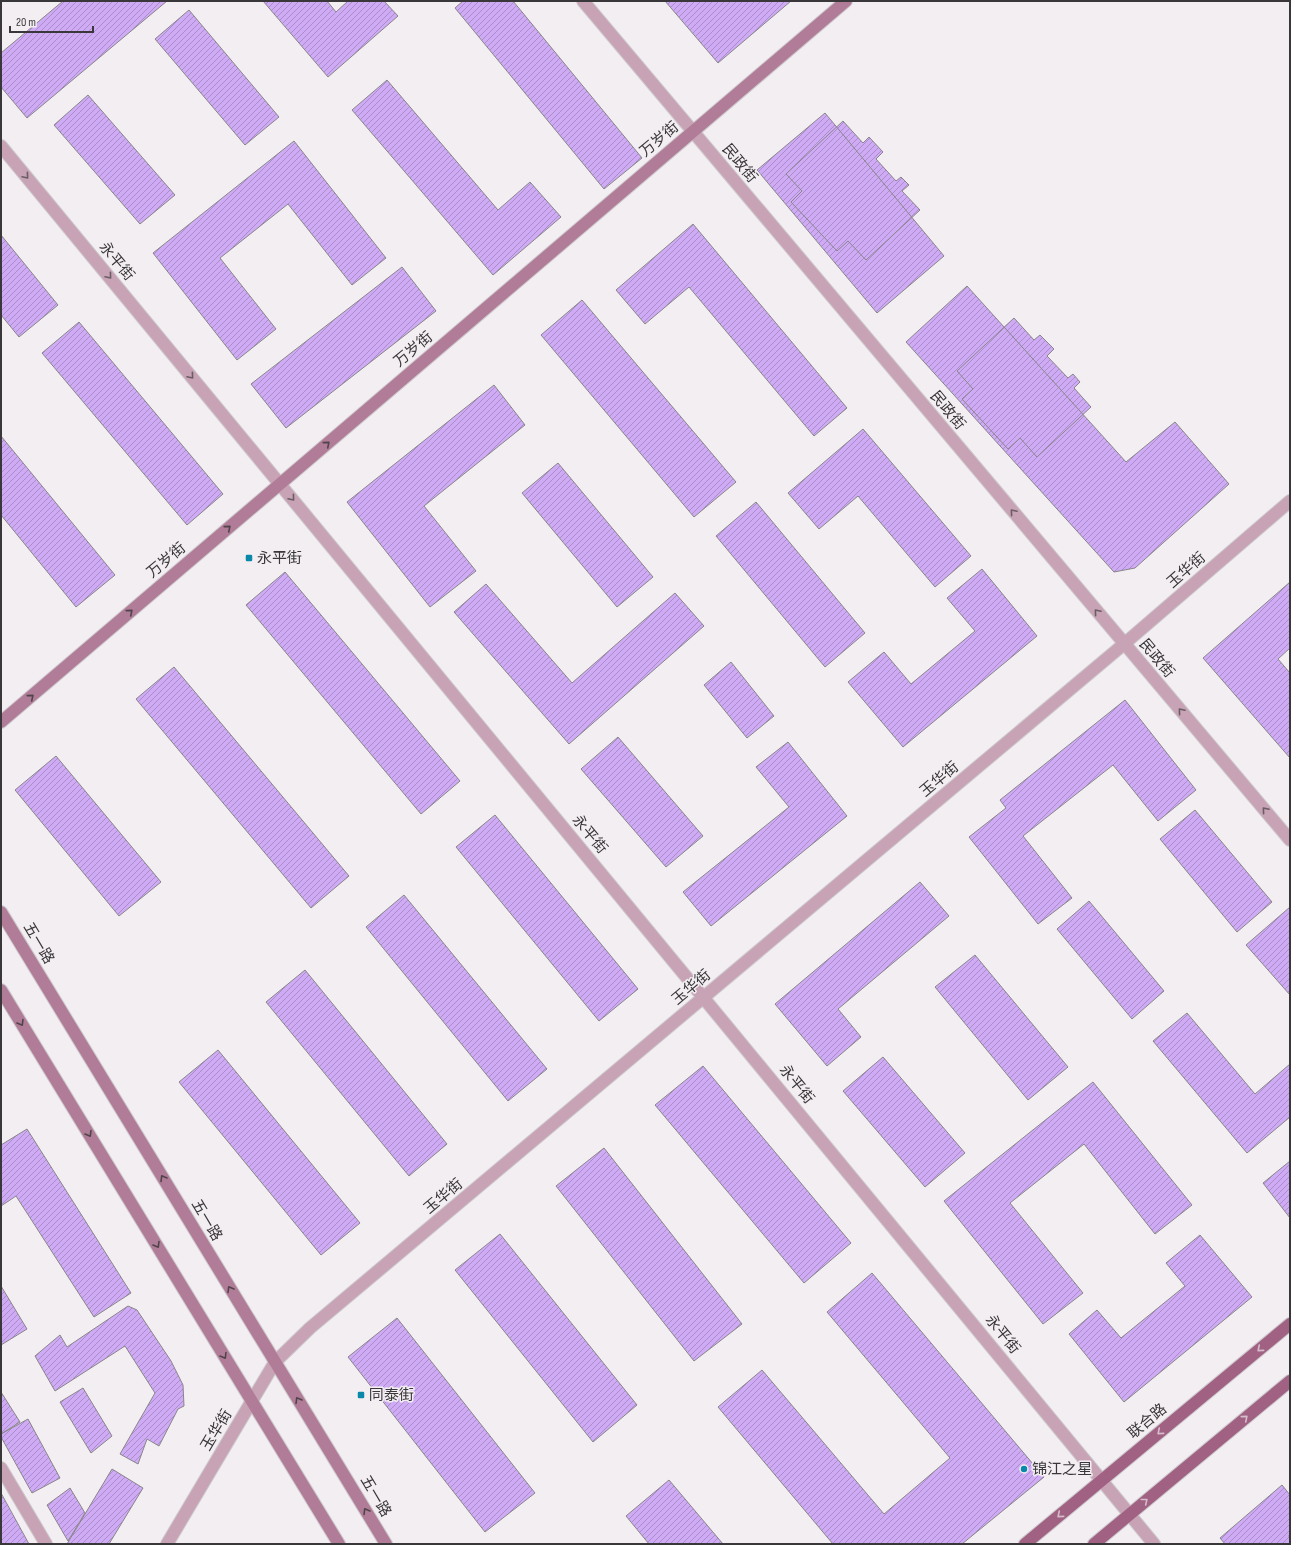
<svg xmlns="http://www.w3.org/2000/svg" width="1291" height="1545" viewBox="0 0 1291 1545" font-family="'Sofia Sans Condensed','Noto Sans SC',sans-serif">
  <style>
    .building { fill: url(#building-hatch); stroke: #88868a }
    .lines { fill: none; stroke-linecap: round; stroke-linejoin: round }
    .lane-casing { stroke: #cec9cd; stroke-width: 14 }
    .street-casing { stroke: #cec9cd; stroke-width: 14 }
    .secondary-casing { stroke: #cec9cd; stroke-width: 14 }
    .primary-casing { stroke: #cec9cd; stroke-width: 14 }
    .lane { stroke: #c7a3b5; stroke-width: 12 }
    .street { stroke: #c7a3b5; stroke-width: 12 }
    .secondary { stroke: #b17c98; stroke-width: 12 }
    .primary { stroke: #a06183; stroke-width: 12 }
    .oneway { stroke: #6b5d64 }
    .oneway2 { stroke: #51454c }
    .oneway3 { stroke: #d6bdcb }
    .poi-dot { fill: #0988aa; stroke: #f3eef2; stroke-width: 1.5 }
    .labels { text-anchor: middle; stroke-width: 3; stroke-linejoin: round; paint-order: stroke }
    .street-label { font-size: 15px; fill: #393739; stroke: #f3eef2 }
    .poi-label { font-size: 15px; fill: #393739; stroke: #f3eef2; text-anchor: start }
  </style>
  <defs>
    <pattern id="building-hatch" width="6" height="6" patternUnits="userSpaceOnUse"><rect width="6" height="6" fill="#cfabf6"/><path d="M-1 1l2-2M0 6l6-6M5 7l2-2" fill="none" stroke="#a98cc8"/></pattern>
  </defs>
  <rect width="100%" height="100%" fill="#f3eef2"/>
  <path class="building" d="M63 1H167L27 118 1 87V53Z
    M263 1H327L336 12 348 1H384L398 16 328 77Z
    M463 1H513L642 158 604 189 455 8Z
    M665 1H791L718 63Z
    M189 10 279 117 245 145 155 39Z
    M387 80 498 210 530 182 561 217 493 275 352 110Z
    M88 95 175 195 140 224 54 125Z
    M825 113 944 256 877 313 757 170Z
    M843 121 863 143 869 137 883 152 876 159 896 181 901 177 909 185 902 191 920 210 866 260 848 241 837 251 791 202 802 191 786 174Z
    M294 141 386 258 352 285 288 204 220 258 276 329 237 360 153 253Z
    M693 224 847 408 814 436 689 287 645 324 616 290Z
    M1 235 58 305 19 337 1 315Z
    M402 267 436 311 286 428 251 384Z
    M967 286 1126 462 1175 422 1229 484 1135 568 1114 572 906 342Z
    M582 300 736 482 694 517 541 335Z
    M1014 318 1034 340 1040 335 1054 349 1047 356 1068 378 1073 374 1080 382 1074 388 1091 407 1037 457 1020 438 1008 449 962 399 973 389 957 371Z
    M79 322 223 494 187 525 42 353Z
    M494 385 525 425 424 506 476 571 430 607 347 502Z
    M863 429 971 556 935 587 858 496 819 529 788 493Z
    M1 436 115 575 76 607 1 515Z
    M558 463 653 577 617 607 522 493Z
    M756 502 865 633 825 667 716 536Z
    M982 569 1037 636 903 747 848 682 884 652 911 684 975 631 947 598Z
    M285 572 460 781 421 814 246 605Z
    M1290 582V648L1278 659 1290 673V758L1203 658Z
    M486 584 572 683 675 593 704 626 569 744 454 612Z
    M731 662 774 716 747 738 704 685Z
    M174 667 349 876 311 908 136 699Z
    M1125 700 1196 790 1158 821 1113 765 1023 836 1072 898 1038 924 969 837 1006 808 1000 800Z
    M618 737 703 836 666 867 581 769Z
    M788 742 847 816 711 926 683 892 789 807 756 767Z
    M56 756 161 882 119 916 15 790Z
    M1195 810 1272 902 1237 932 1160 839Z
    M495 815 638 989 599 1021 456 847Z
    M920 882 949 916 838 1009 861 1037 827 1066 775 1004Z
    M404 895 547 1069 508 1101 366 927Z
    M1089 901 1164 991 1132 1019 1057 929Z
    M1290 907V995L1246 945Z
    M975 955 1068 1067 1028 1100 935 987Z
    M305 970 447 1144 409 1176 266 1002Z
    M1187 1013 1255 1094 1290 1064V1117L1247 1153 1153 1041Z
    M218 1050 360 1223 321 1255 179 1082Z
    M883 1057 965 1153 925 1187 843 1091Z
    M703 1066 851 1243 804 1283 655 1105Z
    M1093 1082 1192 1205 1155 1234 1084 1144 1010 1203 1083 1293 1043 1324 944 1201Z
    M27 1129 131 1293 94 1317 16 1196 1 1206V1145Z
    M604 1148 742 1324 694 1361 556 1186Z
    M1290 1161V1218L1263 1183Z
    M500 1234 637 1405 593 1442 455 1270Z
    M1200 1235 1252 1297 1124 1402 1069 1334 1097 1310 1121 1338 1185 1286 1166 1263Z
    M872 1273 1044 1477 962 1544H833L718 1407 762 1370 884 1514 950 1458 827 1312Z
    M1 1286 27 1329 1 1345Z
    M128 1306 137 1310 171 1361 183 1385 184 1406 178 1409 159 1446 147 1439 138 1464 120 1454 155 1393 125 1346 55 1391 35 1356 60 1335 67 1347Z
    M397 1318 535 1493 485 1532 348 1357Z
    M83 1388 112 1436 91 1453 60 1402Z
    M1 1392 20 1422 1 1434Z
    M28 1419 60 1478 32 1493 1 1437V1434Z
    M112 1469 143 1488 109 1544H67Z
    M669 1480 723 1544H649L626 1516Z
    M1282 1485 1290 1495V1534L1289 1535 1290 1544H1225L1220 1538Z
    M70 1488 85 1513 68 1541 47 1505Z
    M1 1493 29 1544H1Z"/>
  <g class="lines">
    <g class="lane-casing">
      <path id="lane" d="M1 1468 46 1544"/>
    </g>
    <g class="street-casing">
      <path id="street" d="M583 1 1290 840
        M1 146 1154 1544
        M167 1544 275 1362 310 1328 1124 644 1290 501"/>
    </g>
    <g class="secondary-casing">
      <path id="secondary" d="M1 722 846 1
        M1 912 386 1544
        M1 990 339 1544"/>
    </g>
    <g class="primary-casing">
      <path id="primary" d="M1025 1544 1290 1324
        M1094 1544 1290 1381"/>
    </g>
    <use href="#lane" class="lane"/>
    <use href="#street" class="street"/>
    <use href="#secondary" class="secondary"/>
    <use href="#primary" class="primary"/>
  </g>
  <defs><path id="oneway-chevron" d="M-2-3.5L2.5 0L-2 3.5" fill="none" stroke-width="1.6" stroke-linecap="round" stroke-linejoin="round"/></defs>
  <g class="oneway">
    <use href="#oneway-chevron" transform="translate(26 176) rotate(50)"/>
    <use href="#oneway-chevron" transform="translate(109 276) rotate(50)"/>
    <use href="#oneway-chevron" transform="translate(191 376) rotate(50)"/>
    <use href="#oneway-chevron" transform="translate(292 498) rotate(50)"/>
    <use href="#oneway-chevron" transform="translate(1013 512) rotate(-130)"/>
    <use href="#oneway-chevron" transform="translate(1097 612) rotate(-130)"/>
    <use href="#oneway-chevron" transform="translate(1181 711) rotate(-130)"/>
    <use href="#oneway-chevron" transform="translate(1265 810) rotate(-130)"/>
  </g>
  <g class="oneway2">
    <use href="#oneway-chevron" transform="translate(327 444) rotate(-40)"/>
    <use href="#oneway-chevron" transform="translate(228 528) rotate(-40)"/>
    <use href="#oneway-chevron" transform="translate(130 612) rotate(-40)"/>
    <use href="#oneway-chevron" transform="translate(31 697) rotate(-40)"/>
    <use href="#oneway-chevron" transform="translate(21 1023) rotate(59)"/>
    <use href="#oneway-chevron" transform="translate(89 1134) rotate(59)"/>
    <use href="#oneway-chevron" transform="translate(163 1178) rotate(-121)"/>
    <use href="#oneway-chevron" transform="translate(157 1245) rotate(59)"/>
    <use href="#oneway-chevron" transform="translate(230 1289) rotate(-121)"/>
    <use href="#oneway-chevron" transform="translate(224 1356) rotate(59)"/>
    <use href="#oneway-chevron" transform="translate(298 1400) rotate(-121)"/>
    <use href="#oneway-chevron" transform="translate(366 1511) rotate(-121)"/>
  </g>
  <g class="oneway3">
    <use href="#oneway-chevron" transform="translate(1260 1349) rotate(140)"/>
    <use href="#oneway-chevron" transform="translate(1245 1418) rotate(-40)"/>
    <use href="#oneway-chevron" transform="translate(1160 1432) rotate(140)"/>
    <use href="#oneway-chevron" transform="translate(1145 1501) rotate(-39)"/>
    <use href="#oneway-chevron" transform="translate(1060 1515) rotate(140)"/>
  </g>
  <g class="poi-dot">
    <rect x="245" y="554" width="8" height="8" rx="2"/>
    <rect x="357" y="1391" width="8" height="8" rx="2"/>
    <circle cx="1024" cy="1469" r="4"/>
  </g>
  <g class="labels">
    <g class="street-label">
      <text transform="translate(659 139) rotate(-40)" y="5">万岁街</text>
      <text transform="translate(740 163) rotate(50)" y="5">民政街</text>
      <text transform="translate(117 261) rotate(50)" y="5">永平街</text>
      <text transform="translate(413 349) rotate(-40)" y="5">万岁街</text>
      <text transform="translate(948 410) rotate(50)" y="5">民政街</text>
      <text transform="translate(166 560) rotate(-40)" y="5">万岁街</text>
      <text transform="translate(1186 570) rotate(-41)" y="5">玉华街</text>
      <text transform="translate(1157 658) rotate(50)" y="5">民政街</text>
      <text transform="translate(939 779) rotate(-40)" y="5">玉华街</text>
      <text transform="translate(590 834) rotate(50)" y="5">永平街</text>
      <text transform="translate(39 943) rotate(59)" y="5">五一路</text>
      <text transform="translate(691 987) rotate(-40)" y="5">玉华街</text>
      <text transform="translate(797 1084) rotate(51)" y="5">永平街</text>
      <text transform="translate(443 1196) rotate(-40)" y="5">玉华街</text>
      <text transform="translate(207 1220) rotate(59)" y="5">五一路</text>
      <text transform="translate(1003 1334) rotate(51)" y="5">永平街</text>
      <text transform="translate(1147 1421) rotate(-40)" y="5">联合路</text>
      <text transform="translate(216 1430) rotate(-59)" y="5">玉华街</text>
      <text transform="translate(376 1496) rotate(59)" y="5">五一路</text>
    </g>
    <g class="poi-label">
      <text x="257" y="563">永平街</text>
      <text x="369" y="1400">同泰街</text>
      <text x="1032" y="1474">锦江之星</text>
    </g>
  </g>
  <rect width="1291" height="1545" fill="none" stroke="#393739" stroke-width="4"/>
  <path d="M10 26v6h83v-6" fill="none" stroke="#393739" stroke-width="2"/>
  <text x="16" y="26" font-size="12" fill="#393739" stroke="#f3eef2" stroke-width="3" paint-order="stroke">20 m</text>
</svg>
